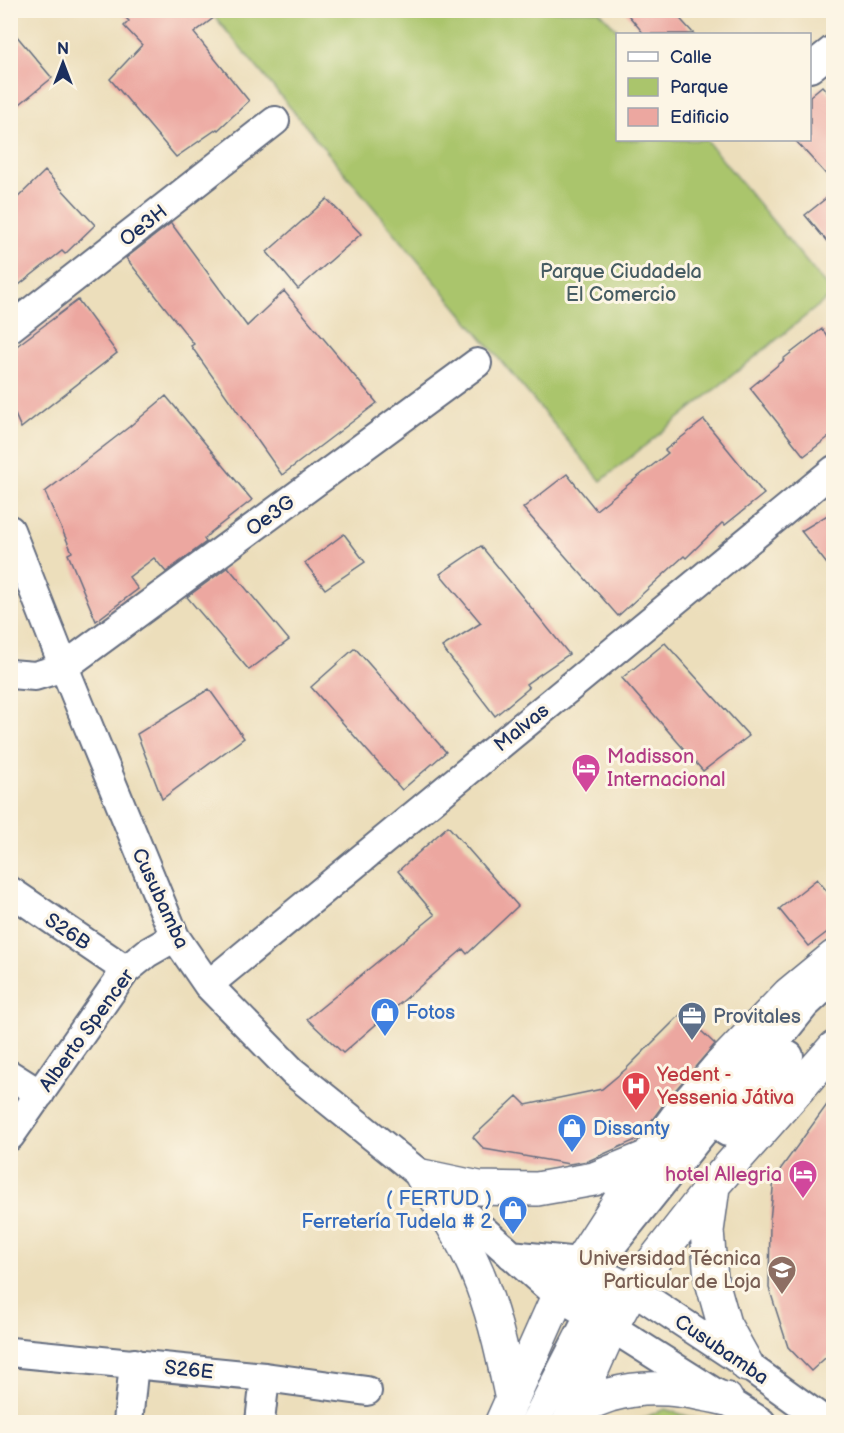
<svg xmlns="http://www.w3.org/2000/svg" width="844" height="1433" viewBox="0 0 844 1433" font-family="'Balsamiq Sans',sans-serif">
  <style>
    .green { fill: #aac56c; stroke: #627a65; stroke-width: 1.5 }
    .building { fill: #eca7a0 }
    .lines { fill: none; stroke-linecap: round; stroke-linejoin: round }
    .minor-casing { stroke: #646c7f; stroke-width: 32 }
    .major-casing { stroke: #646c7f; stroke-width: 36 }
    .minor { stroke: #fff; stroke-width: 28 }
    .major { stroke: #fff; stroke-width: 33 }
    .labels { text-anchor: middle; stroke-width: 6; stroke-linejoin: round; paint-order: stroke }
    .street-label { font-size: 20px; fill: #1b2f5e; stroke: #fcf5e5 }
    .park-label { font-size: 20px; fill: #465c62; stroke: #fcf5e5 }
    .hotel-label { font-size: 20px; fill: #b23c85; stroke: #fcf5e5; text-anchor: start }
    .shop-label { font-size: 20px; fill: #366cbe; stroke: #fcf5e5; text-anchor: start }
    .service-label { font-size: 20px; fill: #4e5e75; stroke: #fcf5e5; text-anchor: start }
    .health-label { font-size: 20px; fill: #be3a42; stroke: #fcf5e5; text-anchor: start }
    .education-label { font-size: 20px; fill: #785e54; stroke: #fcf5e5; text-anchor: end }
  </style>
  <rect width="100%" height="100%" fill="#fcf5e5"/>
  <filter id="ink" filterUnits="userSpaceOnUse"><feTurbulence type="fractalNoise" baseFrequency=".0167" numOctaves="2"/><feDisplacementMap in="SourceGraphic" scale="12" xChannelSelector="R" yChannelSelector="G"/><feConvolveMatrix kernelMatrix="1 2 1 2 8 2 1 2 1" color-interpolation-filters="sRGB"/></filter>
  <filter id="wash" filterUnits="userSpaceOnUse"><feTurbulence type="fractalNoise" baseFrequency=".008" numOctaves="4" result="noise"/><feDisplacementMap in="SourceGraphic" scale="24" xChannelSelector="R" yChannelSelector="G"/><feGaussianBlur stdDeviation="1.35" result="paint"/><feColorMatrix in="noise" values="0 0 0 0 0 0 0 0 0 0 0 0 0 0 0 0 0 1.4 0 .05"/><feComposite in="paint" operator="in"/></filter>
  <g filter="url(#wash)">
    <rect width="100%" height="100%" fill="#ecdebb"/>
    <path class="green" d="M210 11H599L621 34H618V140H706L833 294 601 481Z
      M665 1409 705 1422H634Z"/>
    <g id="blocks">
      <path class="building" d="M118 10H224L194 33 249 101 218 130 217 129 176 157 110 79 142 45 124 26 129 21Z
        M624 10H672L694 34H644Z
        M10 28 52 78 10 112Z
        M822 86 834 99V183L795 140H810V96Z
        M45 171 95 225 65 254 62 251 10 292V205Z
        M834 192V250L805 215Z
        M327 199 361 234 298 289 267 252Z
        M171 223 247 326 284 291 377 403 282 475 191 346 194 344 126 258Z
        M78 300 117 353 21 428 10 403V351Z
        M822 329 834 345V433L804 456 750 388 784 360 783 359Z
        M166 396 252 500 211 532 204 539 206 542 166 572 154 558 129 577 138 589 96 621 68 554 72 552 45 492 129 427Z
        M704 420 764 494 725 525 722 523 686 558 684 556 618 616 523 508 567 474 596 510 668 453 665 450Z
        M834 511V573L801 531Z
        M344 534 365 562 325 589 305 563Z
        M481 546 569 654 526 684 529 688 495 716 442 647 481 623 440 574Z
        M228 567 289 640 249 670 187 597Z
        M665 643 749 736 703 771 622 678Z
        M355 648 446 752 402 790 311 687Z
        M209 689 244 738 162 799 137 734Z
        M448 826 518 906 467 954 463 949 343 1053 307 1019 435 915 398 871Z
        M817 879 834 900V927L809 946 779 909Z
        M682 1013 715 1044 666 1101 638 1139 588 1161 569 1164 484 1149 473 1137 517 1096 526 1105 602 1089 626 1069Z
        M834 1095V1350L811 1371 788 1347 769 1288 770 1221 774 1178Z"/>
    </g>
  </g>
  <g filter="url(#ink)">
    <use href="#blocks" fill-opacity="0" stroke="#646c7f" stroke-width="1.5"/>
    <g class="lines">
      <g class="minor-casing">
        <path id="minor" d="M810 68 834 49
          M10 328 275 121
          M10 530 64 667 175 937 208 985 293 1072 422 1176 558 1296 611 1327 761 1422
          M10 674 35 676 64 667 477 363
          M10 891 126 970
          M208 985 834 470
          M10 1075 40 1094
          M727 1132 789 1056
          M10 1136 126 970 147 953 175 937
          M511 1255 579 1262 632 1289 747 1365 826 1422
          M583 1286 593 1269 805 1005 834 978
          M10 1352 265 1377 367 1391
          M128 1422 134 1363
          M260 1422 265 1377
          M535 1422 598 1299"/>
      </g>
      <g class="major-casing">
        <path id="major" d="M422 1176C444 1211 468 1246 482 1285 496 1322 504 1361 512 1400
          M422 1176 479 1188 537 1189 594 1179 648 1157
          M713 1187 707 1231 711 1278 724 1324 747 1365
          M575 1409C587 1404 598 1399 610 1395 649 1383 687 1390 726 1399
          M502 1422 558 1296 648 1157 680 1113 718 1068 789 994 834 957
          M569 1422 611 1327 632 1289 714 1184 834 1048"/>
      </g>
      <use href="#minor" class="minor"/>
      <use href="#major" class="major"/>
    </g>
  </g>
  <defs>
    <g id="hotel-pin" transform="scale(1.5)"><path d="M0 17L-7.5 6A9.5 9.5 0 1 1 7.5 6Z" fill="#d1479c" stroke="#fcf5e5"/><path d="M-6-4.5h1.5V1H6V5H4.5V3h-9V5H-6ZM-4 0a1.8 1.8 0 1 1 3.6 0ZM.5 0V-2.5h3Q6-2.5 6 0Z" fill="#fff"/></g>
    <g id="shop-pin" transform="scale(1.5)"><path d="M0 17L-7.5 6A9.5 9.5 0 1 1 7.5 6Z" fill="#3f7fe0" stroke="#fcf5e5"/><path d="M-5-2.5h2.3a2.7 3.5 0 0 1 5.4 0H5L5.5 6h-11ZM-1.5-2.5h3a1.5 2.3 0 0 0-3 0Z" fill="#fff"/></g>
    <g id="office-pin" transform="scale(1.5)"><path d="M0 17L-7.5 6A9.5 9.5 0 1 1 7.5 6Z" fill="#5c6f8a" stroke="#fcf5e5"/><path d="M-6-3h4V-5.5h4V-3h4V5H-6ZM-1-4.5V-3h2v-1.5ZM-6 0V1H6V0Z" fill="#fff"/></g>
    <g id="hospital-pin" transform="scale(1.5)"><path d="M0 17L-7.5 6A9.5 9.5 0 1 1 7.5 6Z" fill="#e0444e" stroke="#fcf5e5"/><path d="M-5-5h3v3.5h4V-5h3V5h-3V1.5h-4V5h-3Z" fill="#fff"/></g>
    <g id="school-pin" transform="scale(1.5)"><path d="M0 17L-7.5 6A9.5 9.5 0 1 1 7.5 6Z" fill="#8d6e63" stroke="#fcf5e5"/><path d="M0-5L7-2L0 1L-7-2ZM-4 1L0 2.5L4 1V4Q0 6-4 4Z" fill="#fff"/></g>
  </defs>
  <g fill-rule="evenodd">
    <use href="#hotel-pin" x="586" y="768"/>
    <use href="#shop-pin" x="385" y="1012"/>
    <use href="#office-pin" x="692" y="1016"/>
    <use href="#hospital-pin" x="636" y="1086"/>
    <use href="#shop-pin" x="572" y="1128"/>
    <use href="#hotel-pin" x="803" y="1174"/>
    <use href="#shop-pin" x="513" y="1210"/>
    <use href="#school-pin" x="782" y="1270"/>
  </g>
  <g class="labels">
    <g class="street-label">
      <text transform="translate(143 225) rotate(-38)" y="7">Oe3H</text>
      <text transform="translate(270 515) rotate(-36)" y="7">Oe3G</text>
      <text transform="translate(521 727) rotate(-39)" y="7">Malvas</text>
      <text transform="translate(161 898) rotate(65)" y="7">Cusubamba</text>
      <text transform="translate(68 931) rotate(34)" y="7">S26B</text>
      <text transform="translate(86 1030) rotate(-54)" y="7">Alberto Spencer</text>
      <text transform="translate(722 1349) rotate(34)" y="7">Cusubamba</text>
      <text transform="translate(189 1369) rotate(6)" y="7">S26E</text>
    </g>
    <g class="park-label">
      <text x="621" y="278">Parque Ciudadela<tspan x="621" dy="23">El Comercio</tspan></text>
    </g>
    <g class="hotel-label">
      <text x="607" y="763">Madisson<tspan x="607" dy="23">Internacional</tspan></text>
      <text x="782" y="1181" text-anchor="end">hotel Allegria</text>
    </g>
    <g class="shop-label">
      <text x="406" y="1019">Fotos</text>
      <text x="593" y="1135">Dissanty</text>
      <text x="492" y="1205" text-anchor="end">( FERTUD )<tspan x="492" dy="23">Ferretería Tudela # 2</tspan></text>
    </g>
    <g class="service-label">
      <text x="713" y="1023">Provitales</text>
    </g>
    <g class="health-label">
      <text x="657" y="1081">Yedent -<tspan x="657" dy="23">Yessenia Játiva</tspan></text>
    </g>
    <g class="education-label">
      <text x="761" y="1265">Universidad Técnica<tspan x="761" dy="23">Particular de Loja</tspan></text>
    </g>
  </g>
  <rect width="844" height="1433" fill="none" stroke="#fcf5e5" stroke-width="36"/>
  <rect x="616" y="33" width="195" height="108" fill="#fcf5e5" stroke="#a2a6af" stroke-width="1.5"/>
  <rect x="628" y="52" width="30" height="9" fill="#ffffff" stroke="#a2a6af" stroke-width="1.5"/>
  <text x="670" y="63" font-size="18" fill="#1b2f5e">Calle</text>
  <rect x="628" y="78" width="30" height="18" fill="#aac56c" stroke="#a2a6af" stroke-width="1.5"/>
  <text x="670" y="93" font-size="18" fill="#1b2f5e">Parque</text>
  <rect x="628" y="108" width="30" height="18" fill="#eca7a0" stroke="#a2a6af" stroke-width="1.5"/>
  <text x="670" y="123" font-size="18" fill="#1b2f5e">Edificio</text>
  <g transform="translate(63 63)" stroke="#fcf5e5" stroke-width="4.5" paint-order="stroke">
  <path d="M0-4.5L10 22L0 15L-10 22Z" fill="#1b2f5e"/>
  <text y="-9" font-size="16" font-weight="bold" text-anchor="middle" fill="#1b2f5e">N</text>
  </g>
</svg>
